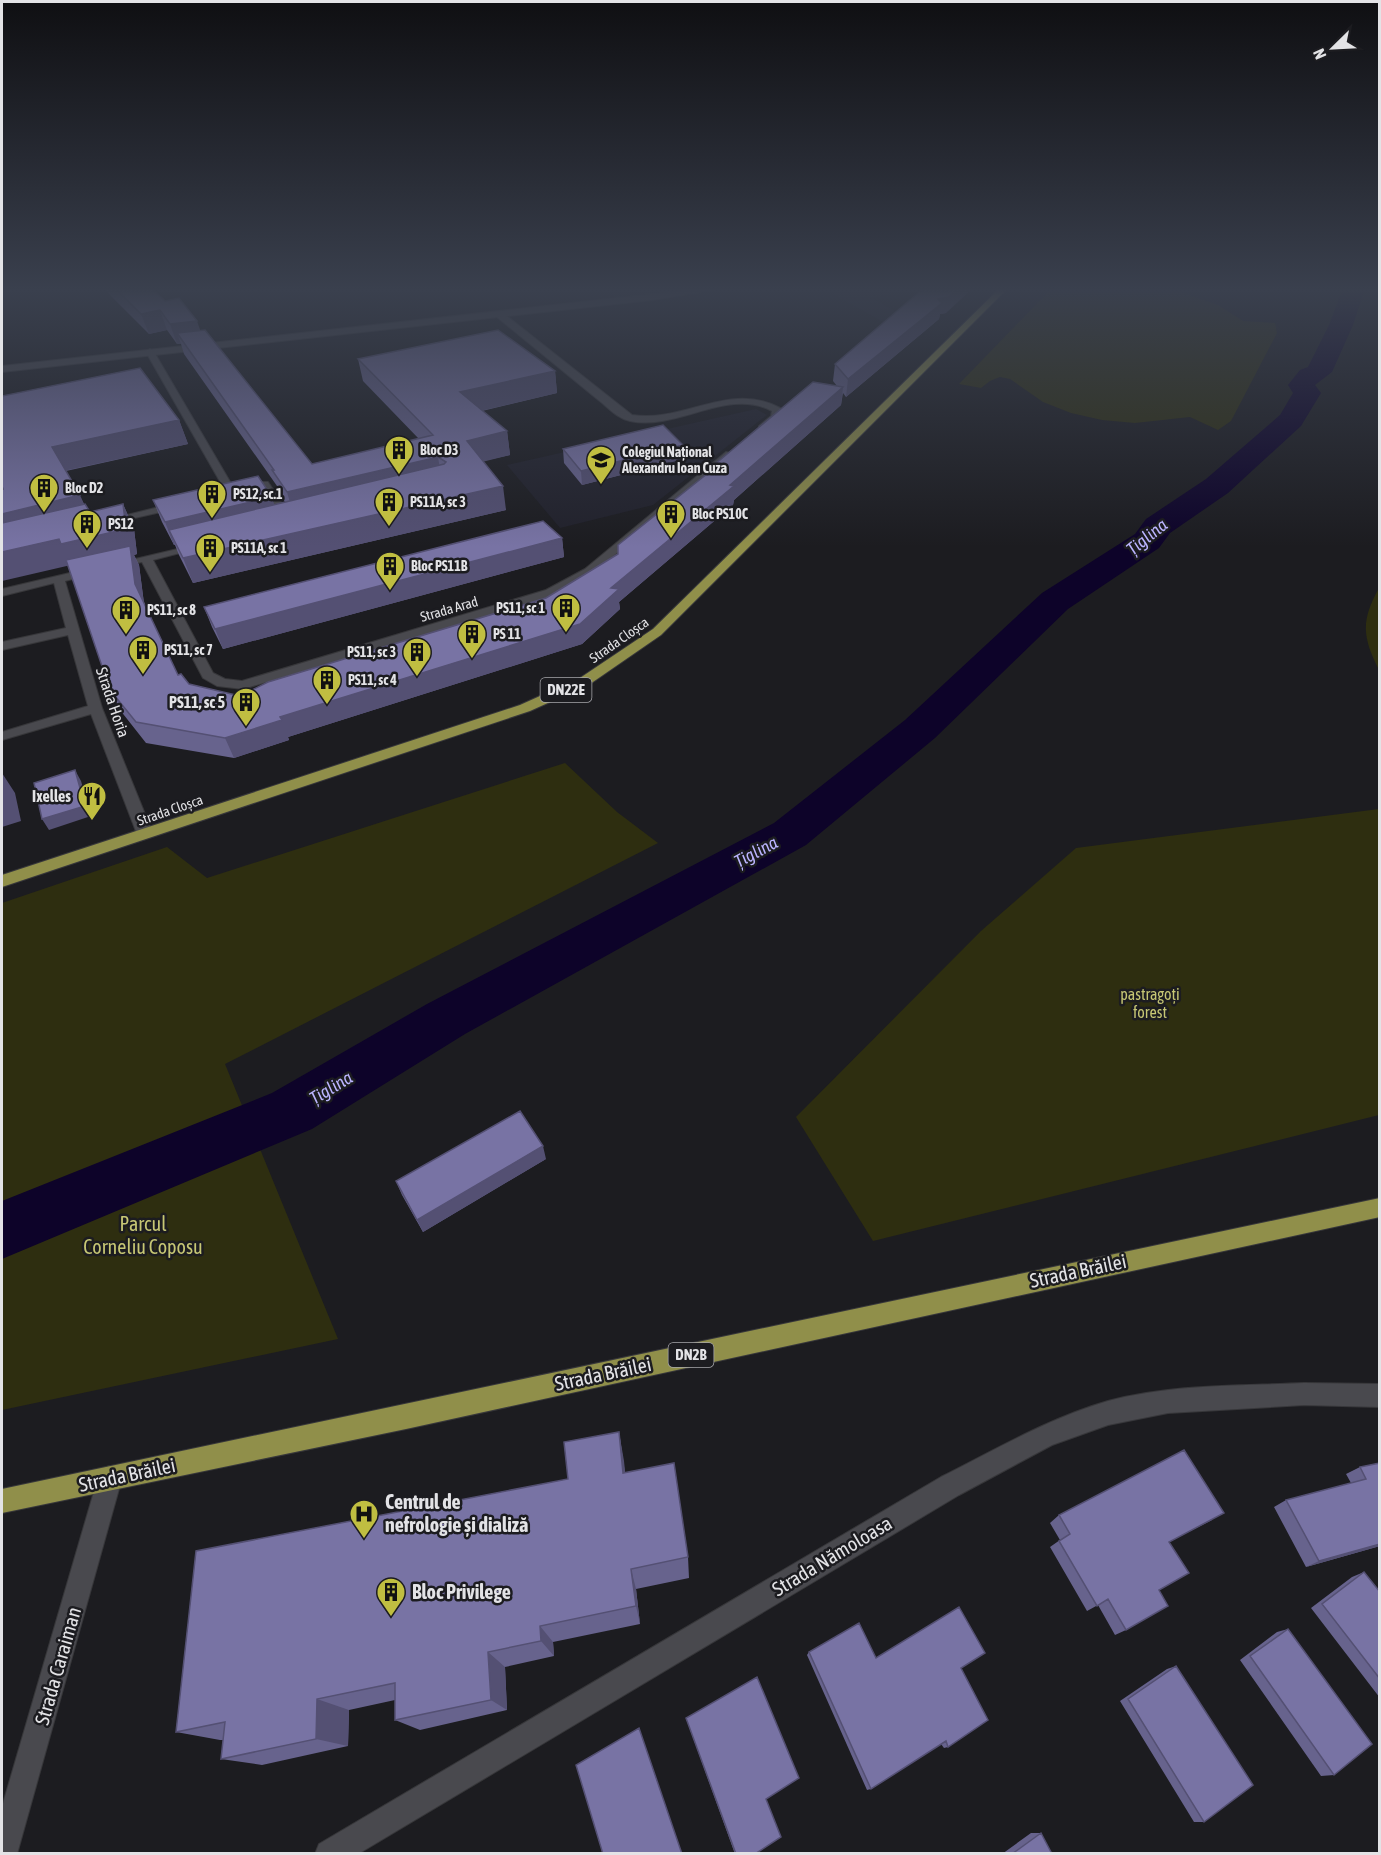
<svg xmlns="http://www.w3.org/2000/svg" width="1381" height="1855" viewBox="0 0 1381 1855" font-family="'Asap Condensed',sans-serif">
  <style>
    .built { fill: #21212b }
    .green { fill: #2e2e10 }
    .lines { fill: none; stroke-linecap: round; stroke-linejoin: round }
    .river { fill: #0d0329; fill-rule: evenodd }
    .minor-casing { stroke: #37373a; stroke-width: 2 }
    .tertiary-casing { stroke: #37373a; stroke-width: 2 }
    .primary-casing { stroke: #37373a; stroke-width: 2 }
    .minor { fill: #49494e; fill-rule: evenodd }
    .tertiary { fill: #49494e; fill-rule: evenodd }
    .primary { fill: #908f4a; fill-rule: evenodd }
    .wall { fill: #67638d }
    .shaded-wall { fill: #545073 }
    .building { fill: #7873a4; stroke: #545073; stroke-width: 1.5 }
    .labels { text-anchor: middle; stroke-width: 5; stroke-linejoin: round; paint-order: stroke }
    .far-poi-label { font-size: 14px; font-weight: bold; fill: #e3e3e6; stroke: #1c1c20; text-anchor: start }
    .far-street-label { font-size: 14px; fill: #e3e3e6; stroke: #1c1c20 }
    .shield { fill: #1c1c20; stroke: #a7a7ab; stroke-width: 1.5 }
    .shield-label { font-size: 15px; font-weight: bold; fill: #e3e3e6 }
    .street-label { font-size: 16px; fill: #e3e3e6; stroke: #1c1c20 }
    .poi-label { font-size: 16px; font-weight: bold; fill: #e3e3e6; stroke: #1c1c20; text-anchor: end }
    .park-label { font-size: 16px; fill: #c7c774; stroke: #1c1c20 }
    .water-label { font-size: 18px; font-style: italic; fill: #bbb4fe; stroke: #1c1c20 }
    .near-park-label { font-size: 20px; fill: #c7c774; stroke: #1c1c20 }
    .near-street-label { font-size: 20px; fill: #e3e3e6; stroke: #1c1c20 }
    .near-poi-label { font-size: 20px; font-weight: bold; fill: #e3e3e6; stroke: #1c1c20; text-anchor: start }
  </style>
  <rect width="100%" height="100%" fill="#1c1c20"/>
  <path class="built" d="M602 288H647L655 293 620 301Z
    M845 288H902L906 290 872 298 913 321 890 326 828 291Z
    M756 409 767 415 653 505 560 528 507 465Z"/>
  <path class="green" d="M1052 288H1149L1178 291 1218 305 1243 321 1275 323 1277 333 1231 421 1218 430 1190 417 1135 423 1102 420 1071 413 1043 402 1010 379 1000 377 990 381 981 388 959 384Z
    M1379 588V670C1362 637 1361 620 1379 588Z
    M565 763 617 812 658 843 225 1064 338 1339 2 1410V903L167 847 207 878Z
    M1379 809V1115L873 1241 796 1117 981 931 1076 848Z"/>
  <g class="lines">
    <path class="river" d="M1343 288H1365L1353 325 1332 372 1315 385 1321 393 1301 426 1228 493 1170 533 1159 548 1068 609 935 738 806 845 465 1034 312 1129 2 1259V1201L272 1093 427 1004 774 823 905 720 1042 593 1135 534 1146 519 1206 479 1280 415 1293 393 1288 385 1300 370 1308 367 1329 325Z"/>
    <g class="minor-casing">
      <path id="minor" d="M497 313H503L632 415C685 423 729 381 780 408V417L765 430H759V426L771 416 772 411C727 387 678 431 630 421 616 418 607 406 596 398 563 371 530 344 497 317Z
        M150 349 154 352 236 492 235 494 226 492 146 352Z
        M726 452 735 454 593 573 554 596 243 689 217 686 203 678 142 562 137 563 131 560 203 543V547L153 560 213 673 225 679 242 681 546 590 585 569Z
        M260 482H268L294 521 293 523H285L261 488 242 493 237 490Z
        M179 502 183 503V507L108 524 103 521Z
        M91 568 97 571 95 573 65 581 102 708 153 834 145 839 137 834 91 714 2 740V732L88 706 68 635 2 650V642L66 628 54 583 2 596V589Z
        M1304 1383 1380 1384V1407L1304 1405 1168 1413 1108 1425 1052 1445 959 1495 358 1854H315L319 1844 941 1477C995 1450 1049 1418 1108 1401 1171 1384 1239 1386 1304 1383Z
        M110 1466 119 1469 122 1478 17 1854H2V1807L98 1478 101 1469Z"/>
    </g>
    <g class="tertiary-casing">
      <path id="tertiary" d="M708 288H725L652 300 2 372V366Z"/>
    </g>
    <g class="primary-casing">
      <path id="primary" d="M1000 288H1008L661 635 590 684 530 711 2 887V875L520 705 580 678 653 629Z
        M1380 1198V1217L406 1429 2 1513V1489Z"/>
    </g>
    <use href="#minor" class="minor"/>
    <use href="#tertiary" class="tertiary"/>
    <use href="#primary" class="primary"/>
  </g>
  <path class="wall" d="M105 288H151L200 330 312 464 419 439 363 381 358 359 555 371 557 393 482 411 507 431 510 455 483 461 506 510 193 583 179 555 175 545H174L162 522 153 500 275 505 285 502 279 494 277 486 184 354 181 344H177L167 330 149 334 106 291Z
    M924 288 946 313 940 314 939 319 846 397 843 393 841 405 734 500 733 505 619 602 620 609 582 644 288 737 289 740 234 758 146 743 120 710 110 690 68 565 2 489 179 420 188 444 66 471 84 504 90 512 123 504 134 529 137 554 134 555 139 565 144 603 178 675 189 684 240 696 546 598 618 554 714 469V465L837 386 833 381 835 364Z
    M683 445V459L582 485 564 463 563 449Z
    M562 538 564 557 223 649 212 627 204 607Z
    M546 1159 423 1232 402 1195 396 1181Z
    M619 1432 625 1473 688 1557 689 1578 636 1589 640 1624 553 1642 554 1656 505 1667 507 1710 420 1730 395 1720V1700L349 1710 348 1746 262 1765 221 1759 223 1740H220L176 1732 568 1479Z
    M1380 1463V1546L1306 1567 1274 1507 1286 1500 1351 1483 1346 1474 1360 1467Z
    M1059 1515 1212 1520 1169 1542 1159 1590 1126 1630 1115 1635 1098 1605 1087 1611 1050 1547 1060 1540 1050 1523Z
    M1364 1572 1380 1592V1698L1311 1608 1352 1577Z
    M1288 1629 1334 1775 1321 1776 1240 1660 1277 1632Z
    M809 1652 876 1658 961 1668 948 1747 944 1748 941 1744 871 1789 867 1790 807 1655Z
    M1176 1666 1204 1822H1194L1120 1701 1167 1669Z
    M686 1718 766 1799 755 1854H735L687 1721Z
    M1031 1833H1041L1052 1854H1002Z"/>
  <path class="shaded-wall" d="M959 288H973L946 313 940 314 939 319 846 397 848 379 938 299Z
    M160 310 167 330 149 334 141 314Z
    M197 321 204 341 177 333 181 344H177L170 324Z
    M555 371 557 393 463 415 460 392Z
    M843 387 841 405 734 500 733 505 619 602 620 609 582 644 288 737 289 740 234 758 225 738 280 717 611 588Z
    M179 420 188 444 63 471 52 447Z
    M507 431 510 455 470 465 467 441Z
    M683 445V459L582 485 581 471Z
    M438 457 442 481 294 516 287 492Z
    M503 486 506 510 193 583 183 558Z
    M80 495 91 520 2 543V514Z
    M272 497 279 520 169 530 175 545H174L165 522Z
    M123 504 134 529 137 554 134 555 139 565 144 604 71 565 2 581V552Z
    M562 538 564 557 223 649 215 629Z
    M75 770 81 781 91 816 49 830 42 819Z
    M2 773 15 793 21 821 2 827Z
    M543 1146 546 1159 423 1232 417 1220Z
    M619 1432 624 1461 628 1500 623 1473Z
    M1380 1544V1546L1306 1567 1319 1561Z
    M631 1569 636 1589 640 1624 636 1606Z
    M540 1626 553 1642 554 1656 541 1641Z
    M488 1652 505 1667 507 1710 491 1700Z
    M317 1699 349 1710 348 1746 316 1739Z"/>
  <path class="building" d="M115 288H151L165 301 179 298 197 321 170 324 160 310 141 314Z
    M924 288H959L949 297 938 299 942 303 848 379 835 364Z
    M205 330 312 464 433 435 358 359 498 330 555 371 460 392 507 431 467 441 503 486 183 558 169 530 444 464 446 462 438 457 287 492 272 470H274L177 333Z
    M140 368 179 420 52 447 80 495 2 514V489H3L2 486V396Z
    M813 382 843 387 730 485 734 486 611 588 619 589 580 624 280 717 282 720 225 738 136 722 110 690 66 560 130 546 135 584 178 675 181 674 189 684 240 696 268 682 546 598 618 554V545L718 465H714Z
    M663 425 683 445 581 471 563 449Z
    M258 476 272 497 165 522 153 500Z
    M85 504 90 512 123 504 126 529 61 544 59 539 2 552V523Z
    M543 521 562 538 215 629 204 607Z
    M75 770 85 806 42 819 34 783Z
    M520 1111 543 1146 417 1220 396 1181Z
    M619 1432 623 1473 674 1463 688 1557 631 1569 636 1606 540 1626 541 1641 488 1652 491 1700 395 1720V1683L317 1699 316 1739 221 1759 225 1722 176 1732 196 1551 568 1479 564 1442Z
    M1184 1450 1224 1513 1169 1542 1189 1573 1159 1590 1168 1606 1126 1630 1108 1599 1097 1606 1059 1541 1070 1534 1059 1515Z
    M1380 1463V1544L1319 1561 1286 1500 1366 1479 1360 1467Z
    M1364 1572 1380 1592V1679L1322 1604Z
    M959 1607 985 1653 961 1668 988 1720 948 1747 946 1741 871 1789 809 1652 859 1623 876 1658Z
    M1288 1629 1372 1744 1334 1775 1250 1656Z
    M1176 1666 1253 1785 1204 1822 1128 1699Z
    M757 1677 799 1778 766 1799 781 1837 755 1854H736L686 1718Z
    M639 1728 682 1854H603L576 1765Z
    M1041 1833 1052 1854H1012Z"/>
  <linearGradient id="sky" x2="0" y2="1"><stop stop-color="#0f0f12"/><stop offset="0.53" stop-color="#3a404e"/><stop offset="1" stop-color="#3a404e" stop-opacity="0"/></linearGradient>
  <rect width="1381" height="547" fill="url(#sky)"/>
  <defs>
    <g id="building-pin" transform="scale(1.5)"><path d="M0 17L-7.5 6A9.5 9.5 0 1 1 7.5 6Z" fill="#c0be41" stroke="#1c1c20"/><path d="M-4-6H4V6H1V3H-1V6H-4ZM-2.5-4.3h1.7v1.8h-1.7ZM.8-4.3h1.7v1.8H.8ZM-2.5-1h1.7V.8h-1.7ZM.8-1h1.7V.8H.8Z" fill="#111"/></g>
    <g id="school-pin" transform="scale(1.5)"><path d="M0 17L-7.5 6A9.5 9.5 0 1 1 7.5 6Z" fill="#c0be41" stroke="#1c1c20"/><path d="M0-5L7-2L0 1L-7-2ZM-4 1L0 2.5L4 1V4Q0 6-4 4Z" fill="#111"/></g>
    <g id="restaurant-pin" transform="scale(1.5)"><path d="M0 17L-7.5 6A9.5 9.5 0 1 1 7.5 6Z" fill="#c0be41" stroke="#1c1c20"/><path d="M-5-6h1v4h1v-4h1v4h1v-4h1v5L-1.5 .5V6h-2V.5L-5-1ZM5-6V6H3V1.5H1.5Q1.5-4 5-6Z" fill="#111"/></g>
    <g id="hospital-pin" transform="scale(1.5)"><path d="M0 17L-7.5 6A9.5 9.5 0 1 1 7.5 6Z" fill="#c0be41" stroke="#1c1c20"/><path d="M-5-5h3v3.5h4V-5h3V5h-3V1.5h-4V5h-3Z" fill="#111"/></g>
  </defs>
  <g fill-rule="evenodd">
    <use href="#building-pin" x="399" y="450"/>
    <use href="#school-pin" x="601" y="460"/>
    <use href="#building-pin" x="44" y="488"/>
    <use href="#building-pin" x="212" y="494"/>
    <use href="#building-pin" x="389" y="502"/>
    <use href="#building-pin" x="671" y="514"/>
    <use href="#building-pin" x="87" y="524"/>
    <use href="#building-pin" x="210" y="548"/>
    <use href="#building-pin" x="390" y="566"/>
    <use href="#building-pin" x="566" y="608"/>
    <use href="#building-pin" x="126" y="610"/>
    <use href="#building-pin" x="472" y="634"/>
    <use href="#building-pin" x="143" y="650"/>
    <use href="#building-pin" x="417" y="652"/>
    <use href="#building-pin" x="327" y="680"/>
    <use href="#building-pin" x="246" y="702"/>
    <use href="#restaurant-pin" x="92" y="796"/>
    <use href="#hospital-pin" x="364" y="1514"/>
    <use href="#building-pin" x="391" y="1592"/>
  </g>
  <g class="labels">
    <g class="far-poi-label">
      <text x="420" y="455">Bloc D3</text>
      <text x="622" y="457">Colegiul Național<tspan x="622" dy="16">Alexandru Ioan Cuza</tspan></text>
      <text x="65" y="493">Bloc D2</text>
      <text x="233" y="499">PS12, sc.1</text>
      <text x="410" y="507">PS11A, sc 3</text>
      <text x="692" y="519">Bloc PS10C</text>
      <text x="108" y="529">PS12</text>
      <text x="231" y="553">PS11A, sc 1</text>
      <text x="411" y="571">Bloc PS11B</text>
      <text x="545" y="613" text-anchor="end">PS11, sc 1</text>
      <text x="147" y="615">PS11, sc 8</text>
      <text x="493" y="639">PS 11</text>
      <text x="164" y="655">PS11, sc 7</text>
      <text x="396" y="657" text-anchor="end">PS11, sc 3</text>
      <text x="348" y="685">PS11, sc 4</text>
    </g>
    <g class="far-street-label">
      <text transform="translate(449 609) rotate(-16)" y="5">Strada Arad</text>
      <text transform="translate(619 640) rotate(-35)" y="5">Strada Cloșca</text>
      <text transform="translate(170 810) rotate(-19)" y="5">Strada Cloșca</text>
    </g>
    <g class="shield">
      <rect x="540.5" y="678" width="51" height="24" rx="4.5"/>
      <rect x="668.5" y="1343" width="45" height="24" rx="4.5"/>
    </g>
    <g class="shield-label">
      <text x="566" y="695">DN22E</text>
      <text x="691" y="1360">DN2B</text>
    </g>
    <g class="street-label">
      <text transform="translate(113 702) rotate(71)" y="6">Strada Horia</text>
    </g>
    <g class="poi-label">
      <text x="225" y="708">PS11, sc 5</text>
      <text x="71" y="802">Ixelles</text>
    </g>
    <g class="park-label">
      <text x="1150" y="1000">pastragoți<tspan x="1150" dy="18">forest</tspan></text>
    </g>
    <g class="water-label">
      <text transform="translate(1147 537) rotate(-39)" y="6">Țiglina</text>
      <text transform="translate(756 852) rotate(-28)" y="6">Țiglina</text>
      <text transform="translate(331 1088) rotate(-31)" y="6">Țiglina</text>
    </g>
    <g class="near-park-label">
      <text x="143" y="1231">Parcul<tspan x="143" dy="23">Corneliu Coposu</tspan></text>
    </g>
    <g class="near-street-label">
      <text transform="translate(1078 1271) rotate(-12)" y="7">Strada Brăilei</text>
      <text transform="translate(603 1374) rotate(-12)" y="7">Strada Brăilei</text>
      <text transform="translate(127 1475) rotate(-12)" y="7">Strada Brăilei</text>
      <text transform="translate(832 1556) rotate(-31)" y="7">Strada Nămoloasa</text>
      <text transform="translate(58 1666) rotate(-74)" y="7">Strada Caraiman</text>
    </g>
    <g class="near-poi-label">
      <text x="385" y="1509">Centrul de<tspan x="385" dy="23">nefrologie și dializă</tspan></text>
      <text x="412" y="1599">Bloc Privilege</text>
    </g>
  </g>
  <rect width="1381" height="1855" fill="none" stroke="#e3e3e6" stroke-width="6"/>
  <g transform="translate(1333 48) rotate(246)" stroke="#1c1c20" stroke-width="4.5" paint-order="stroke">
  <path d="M0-4.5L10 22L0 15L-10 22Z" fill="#e3e3e6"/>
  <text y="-9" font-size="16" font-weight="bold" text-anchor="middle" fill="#e3e3e6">N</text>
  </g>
</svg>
